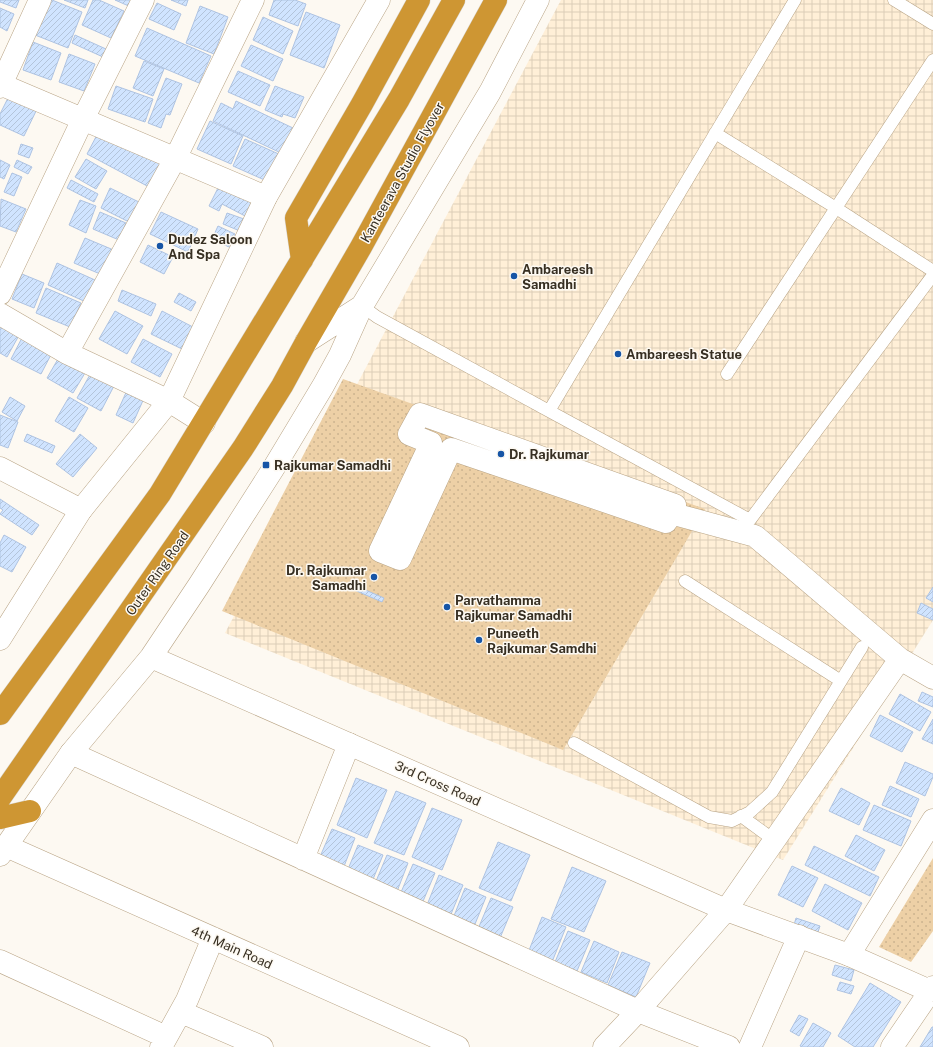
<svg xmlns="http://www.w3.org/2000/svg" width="933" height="1047" viewBox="0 0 933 1047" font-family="'Public Sans',sans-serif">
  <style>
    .industrial { fill: url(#industrial-grid) }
    .grass { fill: url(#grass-dots) }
    .building { fill: url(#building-hatch); stroke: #aec3e2 }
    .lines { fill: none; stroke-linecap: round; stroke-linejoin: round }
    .lane-casing { stroke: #b9a485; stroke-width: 13 }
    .street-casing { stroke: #b9a485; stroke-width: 23 }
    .secondary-casing { stroke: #b9a485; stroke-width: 23 }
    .highway-casing { stroke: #d7d5d3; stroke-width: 23 }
    .lane { stroke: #fff; stroke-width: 12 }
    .street { stroke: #fff; stroke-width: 22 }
    .secondary { stroke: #fff; stroke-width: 22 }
    .highway { stroke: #ce9633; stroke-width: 22 }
    .poi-dot { fill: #1755a6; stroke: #fdf9f2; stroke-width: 1.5 }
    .labels { text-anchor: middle; stroke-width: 3; stroke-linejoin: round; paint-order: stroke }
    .street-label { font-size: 13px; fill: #372f22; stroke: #fdf9f2 }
    .poi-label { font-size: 13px; font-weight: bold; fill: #372f22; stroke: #fdf9f2; text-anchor: start }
  </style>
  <defs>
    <pattern id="industrial-grid" width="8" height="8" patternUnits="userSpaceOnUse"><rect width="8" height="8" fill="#ffefd7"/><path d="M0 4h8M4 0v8" fill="none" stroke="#dbcdb8"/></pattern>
    <pattern id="grass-dots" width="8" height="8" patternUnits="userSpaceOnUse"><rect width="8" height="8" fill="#edd0a6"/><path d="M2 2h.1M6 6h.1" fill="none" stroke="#ccb38f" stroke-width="1.8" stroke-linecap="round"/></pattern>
    <pattern id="building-hatch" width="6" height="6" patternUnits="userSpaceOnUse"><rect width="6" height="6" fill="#d0e4ff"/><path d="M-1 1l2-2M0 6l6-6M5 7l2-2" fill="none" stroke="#b3c4da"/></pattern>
  </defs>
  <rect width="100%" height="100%" fill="#fdf9f2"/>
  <path class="industrial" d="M561 0H933V620L783 860 225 633Z"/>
  <path class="grass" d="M343 379 705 509 563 750 222 611Z
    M933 858V931L911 962 879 947Z"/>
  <path class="building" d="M0 0H19L16 8 0 2Z
    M49 0H52L82 12 68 48 35 35Z
    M64 0H88L85 8Z
    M93 0H99L124 11 111 38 82 25Z
    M115 0H134L131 7Z
    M171 0H188L186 6Z
    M274 0H295L306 4 298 26 269 15Z
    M157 3 181 14 174 30 149 19Z
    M200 6 228 17 214 54 186 43Z
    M0 8 14 14 7 31 0 27Z
    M306 12 340 25 324 68 290 55Z
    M263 17 293 31 283 54 253 40Z
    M147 28 211 56 199 83 135 56Z
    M75 35 106 49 103 57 72 43Z
    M33 42 61 53 51 80 23 70Z
    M251 45 283 59 273 81 241 66Z
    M69 54 95 64 84 91 59 82Z
    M144 61 164 69 153 96 133 88Z
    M238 71 270 85 260 106 228 92Z
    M166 78 182 84 170 115 166 114 161 128 148 123Z
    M116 86 153 99 145 122 108 109Z
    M275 86 304 97 295 118 283 114 282 117 265 110Z
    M10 94 38 107 24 136 0 125V114Z
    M236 101 293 128 281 153 213 121 221 103 233 109Z
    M210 121 243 136 231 164 197 149Z
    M99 131 162 163 149 187 87 154Z
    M245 139 281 155 269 182 233 166Z
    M21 144 33 148 29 158 18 154Z
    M86 159 107 171 96 189 75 177Z
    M0 160 10 165 4 179 0 177Z
    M17 160 32 167 28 174 14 167Z
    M12 173 22 177 14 196 4 192Z
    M71 180 98 194 94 202 67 188Z
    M219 186 253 203 247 217 222 204 219 211 209 206Z
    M110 188 141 203 131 223 101 208Z
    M1 199 26 209 16 232 0 226Z
    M80 200 96 206 86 233 69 225Z
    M100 212 126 223 119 240 93 229Z
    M161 212 198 229 188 252 150 234Z
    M227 213 244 219 240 231 223 224Z
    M218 226 235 234 229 247 212 239Z
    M85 238 116 251 105 276 74 263Z
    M148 245 173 257 164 274 140 262Z
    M57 263 95 280 86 302 48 285Z
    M22 274 44 283 34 308 12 299Z
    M46 288 81 303 70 327 36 313Z
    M122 290 156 304 151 316 118 301Z
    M179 293 196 302 191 311 174 302Z
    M115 311 143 326 127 354 99 339Z
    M162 311 193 327 182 349 151 334Z
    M0 318 22 330 7 357 0 353Z
    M25 332 55 347 41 374 11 359Z
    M143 339 172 354 160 377 131 362Z
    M62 352 88 368 73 393 47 378Z
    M92 371 115 384 101 411 77 398Z
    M128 388 145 396 133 423 116 415Z
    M10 397 25 406 17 421 2 412Z
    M69 397 88 408 74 432 55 421Z
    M0 415 18 422 8 448 0 445Z
    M27 434 55 446 52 453 24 441Z
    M80 434 97 448 73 477 56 464Z
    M0 499 39 525 32 535 0 514 3 510 0 508Z
    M4 535 26 547 12 572 0 566V543Z
    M354 585 384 598 382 602 352 589Z
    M933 587V602L926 598Z
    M921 603 933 609V620L917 613Z
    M922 692 933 697V707L918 701Z
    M900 694 931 712 920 731 889 714Z
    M880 715 913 732 902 752 870 736Z
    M933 719V744L922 739Z
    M905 762 933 774V777L925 796 896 783Z
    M356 778 387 790 367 838 337 825Z
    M890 786 919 799 911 817 882 805Z
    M841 788 870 803 859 825 829 811Z
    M396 791 426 803 404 855 374 843Z
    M874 805 911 821 901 846 863 830Z
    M432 808 462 820 442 870 412 857Z
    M332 829 355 838 343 869 319 859Z
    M856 835 885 850 874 871 845 856Z
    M498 842 530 855 511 901 479 888Z
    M358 845 383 855 371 884 346 874Z
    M814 846 879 877 870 896 805 865Z
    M387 855 408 863 396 894 374 886Z
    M413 864 435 873 421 906 399 897Z
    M792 866 818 878 803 907 778 895Z
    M572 867 606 881 584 932 551 919Z
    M439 875 463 885 449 919 425 910Z
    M825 884 862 903 848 930 812 911Z
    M465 888 486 897 473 929 452 921Z
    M491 898 513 907 500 938 478 929Z
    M542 917 566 927 552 962 528 953Z
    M796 918 820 926 818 932 794 925Z
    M568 931 590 940 577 971 555 962Z
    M594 941 619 952 607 983 581 972Z
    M622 952 650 963 636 997 608 985Z
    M835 965 854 970 851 981 832 975Z
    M840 982 854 986 851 994 837 990Z
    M870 983 901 1002 873 1047H855L838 1036Z
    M799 1015 808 1019 799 1036 790 1031Z
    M813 1023 831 1033 823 1047H802L800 1046Z
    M932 1027H933V1047H920Z"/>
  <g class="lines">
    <g class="lane-casing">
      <path id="lane" d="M894 0 933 24
        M715 133 836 208 933 271
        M362 306 377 317 549 411 795 0
        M727 374 933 60
        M549 411 750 520 933 275
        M685 581 841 681
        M574 743 709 817 732 821 750 812 772 792 862 647
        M741 816 774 840"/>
    </g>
    <g class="street-casing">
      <path id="street" d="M0 84 266 197
        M0 87 40 0
        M0 294 83 119 143 0
        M0 314 67 353 169 401 204 423
        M67 353 176 157 253 0
        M420 414 675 505 666 522 451 449 400 559 380 551 431 443 409 434Z
        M0 468 81 510
        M670 513 755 536 900 659
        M71 753 638 1011 729 1047
        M6 846 458 1047
        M303 859 349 744
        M726 910 900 659 933 678
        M849 955 933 820
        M0 961 166 1037
        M181 1012 262 1047
        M161 1047 187 1000 213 938
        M750 1047 799 936"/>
    </g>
    <g class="secondary-casing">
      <path id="secondary" d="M306 342 362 306
        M0 639 81 510 169 401 266 197 379 0
        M151 657 726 910
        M0 855 71 753 151 657 199 585 273 469 323 386 340 355 362 306 490 92 538 0
        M604 1047 638 1011 726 910 849 955 930 991
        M892 1047 933 987"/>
    </g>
    <g class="highway-casing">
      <path id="highway" d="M302 260 296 218 362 104 419 0
        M0 714 160 494 399 99 454 0
        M0 798 243 448 282 386 306 342 361 247 496 0
        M0 818 30 811"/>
    </g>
    <use href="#lane" class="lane"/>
    <use href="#street" class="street"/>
    <use href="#secondary" class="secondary"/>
    <use href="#highway" class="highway"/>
  </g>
  <g class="poi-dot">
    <circle cx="160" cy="246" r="4"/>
    <circle cx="514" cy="276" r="4"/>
    <circle cx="618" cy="354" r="4"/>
    <circle cx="501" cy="454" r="4"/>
    <rect x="262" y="461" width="8" height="8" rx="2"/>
    <circle cx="374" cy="577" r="4"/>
    <circle cx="447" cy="607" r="4"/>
    <circle cx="479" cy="640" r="4"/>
  </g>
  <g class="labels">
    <g class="street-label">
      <text transform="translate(402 172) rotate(-61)" y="5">Kanteerava Studio Flyover</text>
      <text transform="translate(157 573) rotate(-55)" y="5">Outer Ring Road</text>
      <text transform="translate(438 783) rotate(24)" y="5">3rd Cross Road</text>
      <text transform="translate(232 947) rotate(24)" y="5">4th Main Road</text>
    </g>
    <g class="poi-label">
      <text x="168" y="244">Dudez Saloon<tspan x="168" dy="15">And Spa</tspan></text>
      <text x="522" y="274">Ambareesh<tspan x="522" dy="15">Samadhi</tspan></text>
      <text x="626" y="359">Ambareesh Statue</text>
      <text x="509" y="459">Dr. Rajkumar</text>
      <text x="274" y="470">Rajkumar Samadhi</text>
      <text x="366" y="575" text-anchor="end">Dr. Rajkumar<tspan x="366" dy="15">Samadhi</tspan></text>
      <text x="455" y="605">Parvathamma<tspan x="455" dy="15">Rajkumar Samadhi</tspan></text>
      <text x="487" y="638">Puneeth<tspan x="487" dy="15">Rajkumar Samdhi</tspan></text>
    </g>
  </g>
</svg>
